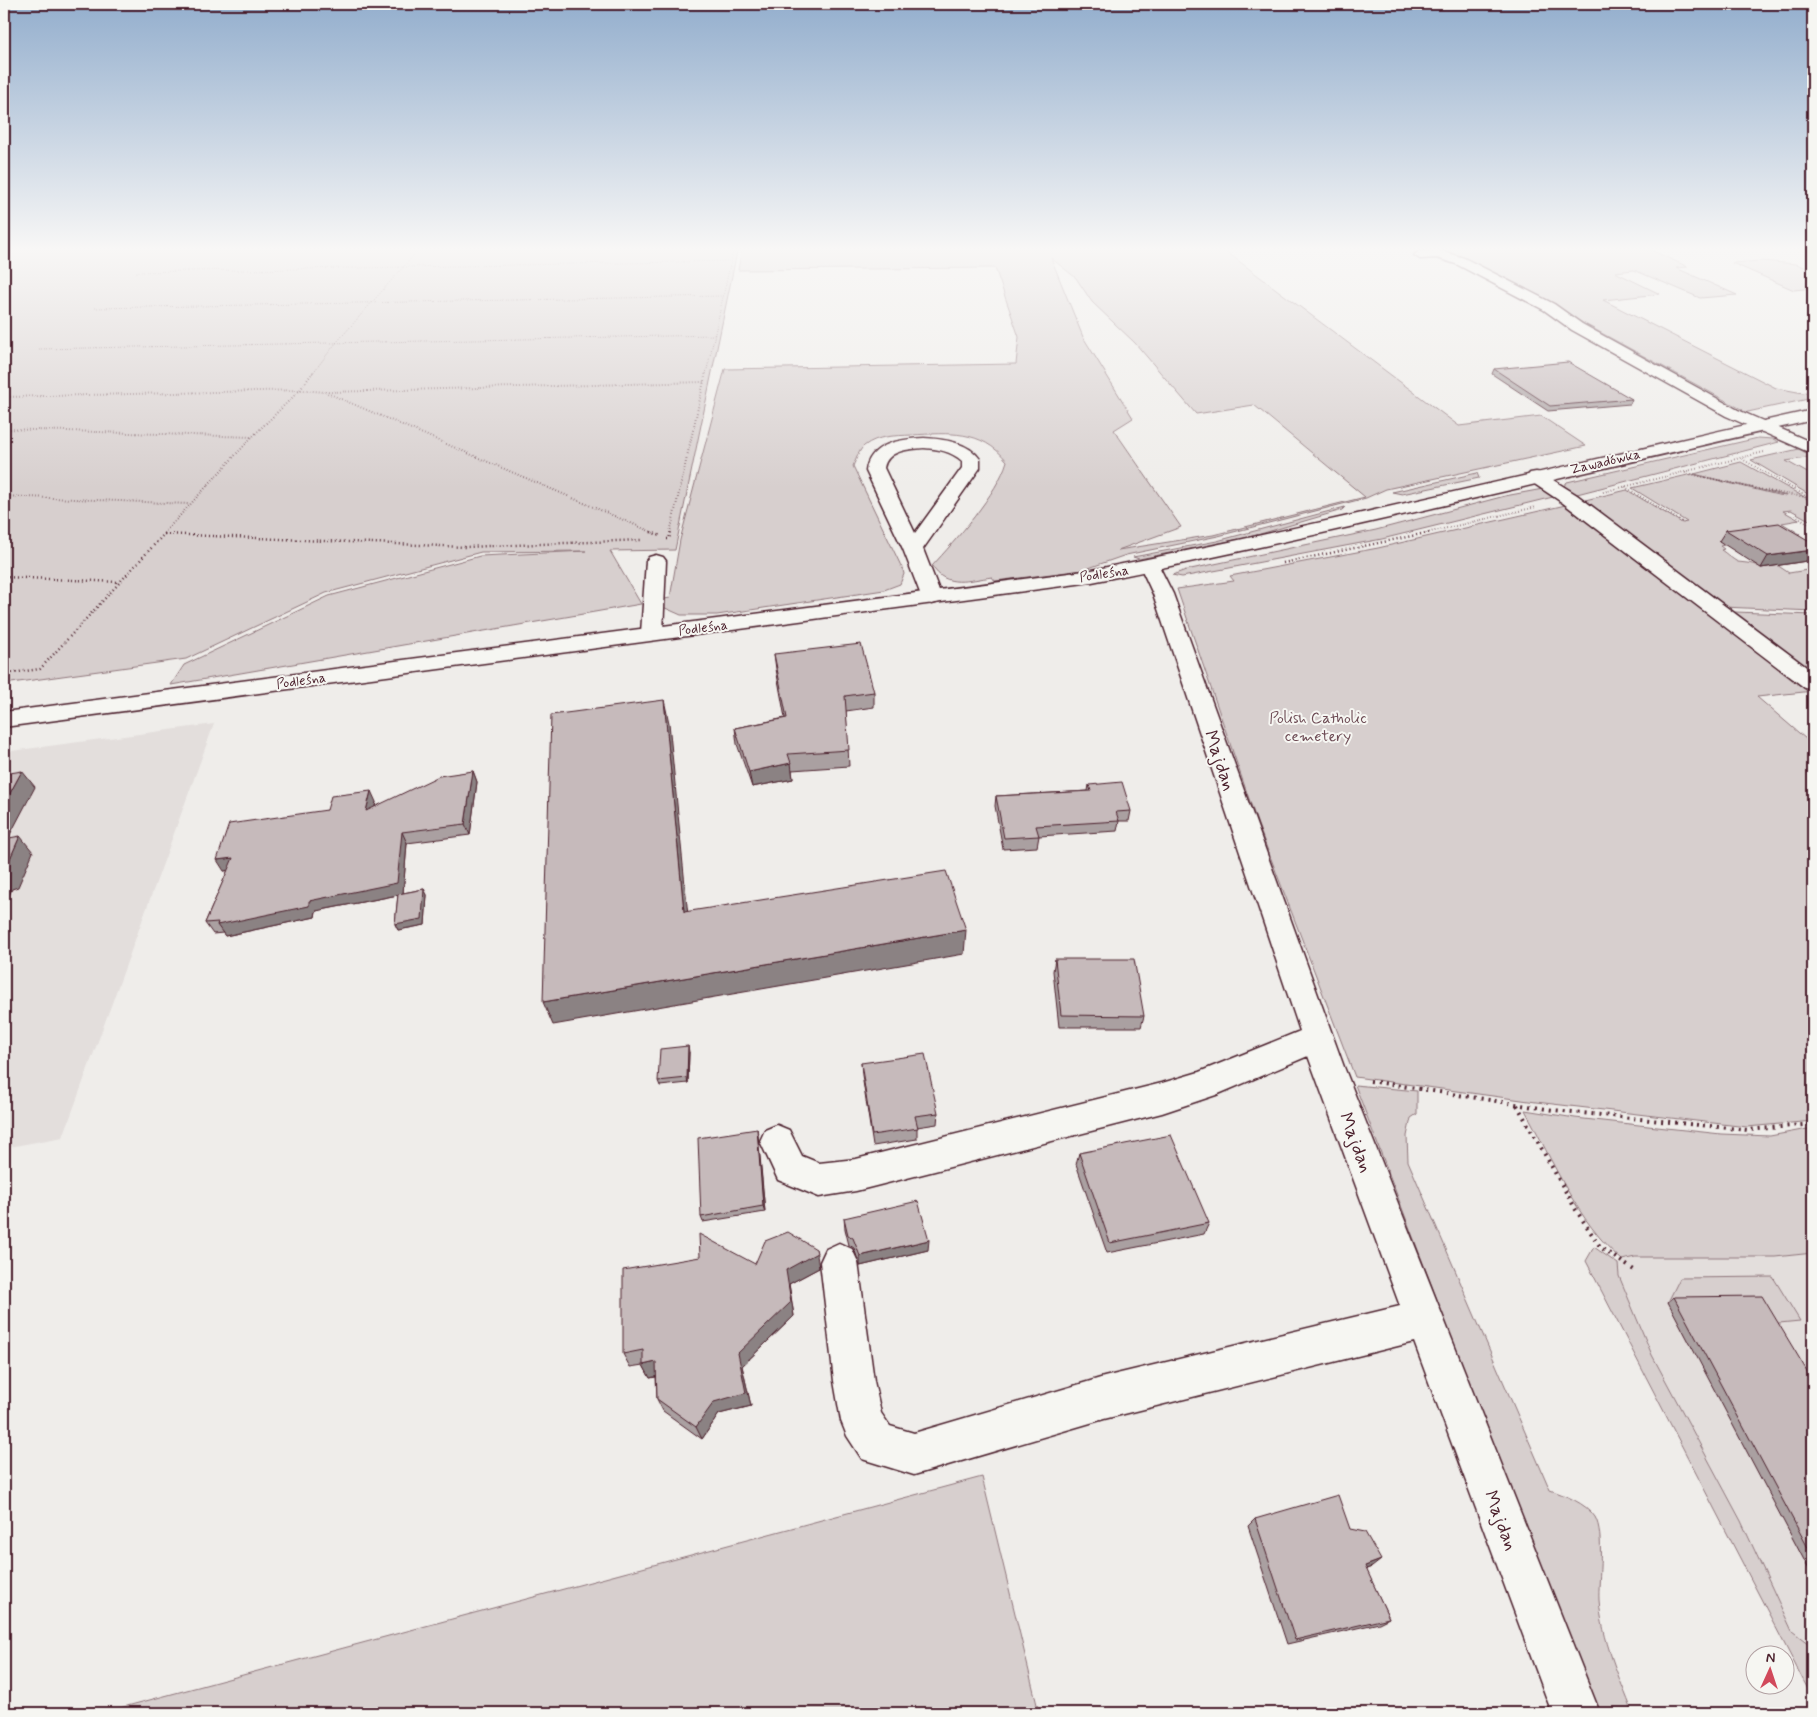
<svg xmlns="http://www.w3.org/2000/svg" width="1817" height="1717" viewBox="0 0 1817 1717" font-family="Mynerve,sans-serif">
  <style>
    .built { fill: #e3dedc }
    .green { fill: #d7cfce; stroke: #90777c; fill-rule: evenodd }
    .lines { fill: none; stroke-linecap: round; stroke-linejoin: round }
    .minor-casing { stroke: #4a1f2b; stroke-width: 3 }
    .major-casing { stroke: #4a1f2b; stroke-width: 3 }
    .path-far3 { stroke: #4a1f2b; stroke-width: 1; stroke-dasharray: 0.5 2; stroke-linecap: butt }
    .path-far2 { stroke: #4a1f2b; stroke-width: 2; stroke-dasharray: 0.5 2.5; stroke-linecap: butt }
    .path-far1 { stroke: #4a1f2b; stroke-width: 2.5; stroke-dasharray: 1 3; stroke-linecap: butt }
    .path { stroke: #4a1f2b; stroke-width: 4; stroke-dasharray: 2 5; stroke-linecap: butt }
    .minor { fill: #f6f6f2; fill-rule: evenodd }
    .major { fill: #f6f6f2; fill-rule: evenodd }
    .wall { fill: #aaa0a1; stroke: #4a1f2b }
    .shaded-wall { fill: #8b8283; stroke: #4a1f2b }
    .building { fill: #c6babb; stroke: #4a1f2b }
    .labels { text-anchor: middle; stroke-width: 4; stroke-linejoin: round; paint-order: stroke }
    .far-street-label { font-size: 14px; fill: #4a1f2b; stroke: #f6f6f2 }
    .park-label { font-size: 16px; fill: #6d4b54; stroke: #f6f6f2 }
    .near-street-label { font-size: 19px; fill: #4a1f2b; stroke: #f6f6f2 }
  </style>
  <rect width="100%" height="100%" fill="#efedea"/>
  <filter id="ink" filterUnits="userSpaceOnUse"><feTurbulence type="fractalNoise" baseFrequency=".02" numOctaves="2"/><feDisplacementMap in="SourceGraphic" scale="10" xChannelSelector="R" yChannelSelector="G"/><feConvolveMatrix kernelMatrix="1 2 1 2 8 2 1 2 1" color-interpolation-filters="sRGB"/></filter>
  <g filter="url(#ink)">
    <path class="built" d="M214 724 63 1137 4 1148V752Z
      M1813 1253V1647L1792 1631 1741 1521 1652 1355 1619 1276 1618 1264 1622 1260 1635 1257H1775Z"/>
    <path class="green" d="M4 247H738L675 550 610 551 641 604 171 685 184 665 329 596 480 556 586 551 481 552 326 593 186 659 4 684Z
      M742 247H1220L1459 426 1541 416 1586 446 1386 489 1366 498 1218 536 1126 555 1083 570 995 581 992 577C969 580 946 589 932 566 955 541 998 493 1007 461 981 429 949 433 912 435 895 436 878 435 864 446 859 450 856 460 853 466L903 570 904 574 900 584 884 590 717 615H681L663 607 660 600 670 598 680 540 725 369 1016 364 1019 337 995 268 738 270ZM1051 258 1076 278 1092 302 1135 343 1196 414 1254 405 1365 497 1213 535 1118 550 1181 527 1114 430 1133 418 1083 337Z
      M1434 247H1644L1688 267 1676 268 1737 295 1700 298 1634 270 1615 272 1660 294 1603 300 1776 388 1803 393 1813 390V398L1743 413 1736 412 1743 410 1482 268Z
      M1761 261 1796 264 1813 270V288L1794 290 1732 263Z
      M1758 438 1773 439 1779 442 1577 494 1563 487 1567 482Z
      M1799 449 1813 457 1786 461 1813 476V497L1751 460Z
      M1741 462 1813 502V522L1791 510 1783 511 1799 520 1782 523 1800 534 1720 541 1725 545 1720 546 1724 549 1721 550C1726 553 1733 560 1738 562 1746 563 1754 563 1761 568L1777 565 1789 573 1813 569V611L1723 607 1581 501 1627 490 1682 523 1687 522 1632 488 1692 474 1778 495 1787 496 1694 474Z
      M1477 473 1479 478 1402 494 1392 492Z
      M1543 489 1557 496 1382 539 1182 577 1172 575 1186 570 1376 530 1505 496Z
      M1570 504 1813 691 1757 697 1813 745V1121L1747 1127 1536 1102 1355 1077 1258 825 1177 589 1234 581 1230 576 1378 548Z
      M1345 507 1342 510 1250 537 1139 559 1133 557 1217 541Z
      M1735 612 1813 615V674L1734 613Z
      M1355 1085 1417 1091V1114L1411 1118 1407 1136 1408 1161 1550 1490C1564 1495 1586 1503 1595 1517 1605 1534 1598 1580 1599 1600 1602 1640 1619 1677 1633 1713H1595Z
      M1525 1110 1575 1118 1721 1134 1770 1136 1813 1128V1253L1775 1257H1635L1622 1260C1577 1222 1553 1161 1525 1110Z
      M1594 1247 1618 1264 1619 1276 1652 1355 1741 1521 1792 1631 1813 1647V1699L1586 1261Z
      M1773 1277 1800 1321 1769 1324 1668 1302 1680 1278Z
      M982 1477 1039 1713H101Z"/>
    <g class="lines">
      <g class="minor-casing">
        <path id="minor" d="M1438 250 1464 258 1554 304 1582 324 1738 410 1813 443V454L1726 416 1572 330 1544 310 1456 264 1437 258 1420 259 1414 255 1420 251Z
          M924 438C943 439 968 442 980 459V468L923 549 942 598 939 602 932 604 925 602 922 598 903 549 866 471C869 443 901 439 924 438ZM924 448C938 449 951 451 962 461V468L915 533 884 468C887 450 909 449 924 448Z
          M1536 472 1542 473 1577 495 1813 672V690L1805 688 1563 503 1530 481 1527 477 1530 473Z
          M656 555 663 557 666 561 663 633 660 638 652 640 644 638 641 633 646 561 649 557Z
          M1150 560 1157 562 1173 594 1344 1067 1600 1713H1552L1414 1342 1104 1419 914 1475 862 1459 847 1436 841 1421 834 1381 820 1262 826 1249 839 1243 852 1249 858 1262 874 1381 881 1413 890 1426 914 1433 1104 1377 1400 1306 1308 1056 1216 1095 1162 1113 856 1191 819 1197 778 1180 760 1141 765 1130 777 1125 789 1130 802 1156 819 1163 856 1159 1162 1083 1199 1072 1300 1031 1153 594 1140 566 1143 562Z"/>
      </g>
      <g class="major-casing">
        <path id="major" d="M1813 410V420C1573 474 1334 534 1092 582L4 727V712L1092 570C1334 523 1573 463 1813 410Z"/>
      </g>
      <path class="path-far3" d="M136 272 731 261
        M95 308 723 296
        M39 349 715 335
        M312 374 336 343 421 247
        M706 374 734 247"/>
      <path class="path-far2" d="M328 392 704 382
        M4 397 300 390 325 392 654 533
        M4 429 253 437
        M1742 459 1813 500
        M1685 473C1726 481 1767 493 1809 497
        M1625 487 1684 523
        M1603 492 1764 452
        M4 496 189 504
        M1795 515 1813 526
        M164 533 252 437 300 390 313 372
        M670 533 706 372
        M1426 533 1536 507"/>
      <path class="path-far1" d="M651 532 661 536
        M164 534 465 547 642 540
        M667 539H669L671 532
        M1283 563 1431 532
        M4 577 119 582
        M4 674 40 669 166 532"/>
      <path class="path" d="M1370 1081 1553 1110 1748 1130 1813 1124
        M1517 1105 1576 1210 1601 1248 1634 1270"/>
      <use href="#minor" class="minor"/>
      <use href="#major" class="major"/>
    </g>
    <path class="wall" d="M1494 369 1632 399 1630 404 1548 411 1492 374Z
      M1726 530 1813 543V560L1761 568 1719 541Z
      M774 654 874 692V707L846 711 849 766 792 770 793 779 752 787 737 744 735 728 785 718 776 669Z
      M473 771 477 782 470 835 407 843 403 893 424 889 427 895 425 925 398 930 395 924 398 895 316 911 315 917 225 936 223 933 213 934 205 923 228 870 224 871 327 810 376 802 375 807Z
      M1089 785 1131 811 1129 821H1119L1117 831 1039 836 1037 847 1003 849 995 806 996 796 1088 791Z
      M1055 959 1144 1016 1141 1027H1059L1053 971Z
      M689 1052 688 1083 660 1086 658 1081Z
      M861 1063 938 1113 937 1124 917 1127V1139L873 1146 862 1075Z
      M757 1129 765 1212 703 1222 701 1217Z
      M1079 1153 1209 1223 1204 1234 1107 1253 1076 1164Z
      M844 1218 928 1250 860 1266 854 1248 849 1245 845 1229Z
      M755 1264 819 1268 789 1284 794 1316 742 1366 751 1406 719 1414 702 1439 663 1411 657 1399 656 1377 650 1378 643 1365 630 1367 623 1354Z
      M1674 1297 1813 1382V1577L1668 1302Z
      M1255 1519 1350 1529 1372 1567 1366 1569 1389 1618 1379 1623 1287 1644 1248 1526Z"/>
    <path class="shaded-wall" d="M1813 550V560L1761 568 1768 556Z
      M664 700 669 723 690 936 684 912Z
      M791 763 793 779 752 787 749 772Z
      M22 771 35 787 4 846V804Z
      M473 771 477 782 470 835 465 824Z
      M371 791 376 802 371 822 366 811Z
      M402 832 407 843 403 894 316 911 315 917 225 936 217 925Z
      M20 836 33 852 18 887 12 889 4 906V872Z
      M233 858 240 869 224 871 217 860Z
      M424 889 427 895 425 925 398 930 395 924Z
      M966 930 964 954 553 1025 543 1002Z
      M688 1046 689 1052 688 1083 687 1078Z
      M757 1129 758 1134 765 1212 763 1206Z
      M929 1240 928 1250 860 1266V1256Z
      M816 1249 819 1268 789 1284 794 1316 742 1366 751 1406 719 1414 702 1439 696 1427 738 1353 786 1270Z
      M656 1362 662 1375 650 1378 643 1365Z
      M1381 1560 1372 1567 1356 1572 1365 1566Z"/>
    <path class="building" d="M1568 362 1632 399 1550 406 1494 369Z
      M1779 523 1813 543V550L1768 556 1726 530Z
      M861 644 874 692 845 696 849 750 788 754 791 763 749 772 735 728 787 718 774 654Z
      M664 700 684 912 946 871 966 930 543 1002 551 715Z
      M22 771 4 804V774Z
      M473 771 465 824 402 832 397 883 309 901V906L217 925 218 922 205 923 233 858 217 860 229 824 327 810 331 796 371 791 366 811 439 776Z
      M1122 782 1131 811 1116 812 1119 821 1036 826 1039 836 1004 838 996 796 1091 791 1089 785Z
      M20 836 4 872V839Z
      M424 889 422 919 395 924 398 894Z
      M1055 959H1134L1144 1016 1061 1015Z
      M688 1046 687 1078 658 1081 660 1049Z
      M925 1054 938 1113 915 1116 918 1128 872 1135 861 1063Z
      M757 1129 763 1206 701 1217 698 1138Z
      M1171 1135 1209 1223 1110 1243 1079 1153Z
      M918 1201 929 1240 860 1256 853 1238 848 1235 844 1218Z
      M788 1232 816 1249 817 1253 786 1270 791 1302 738 1353 746 1393 714 1402 696 1427 657 1399 656 1362 643 1365V1350L623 1354V1270L700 1257 699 1234 755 1264 765 1241Z
      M1762 1296 1813 1381V1557L1674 1297Z
      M1338 1495 1350 1529 1365 1532 1381 1560 1365 1566 1389 1618 1295 1640 1255 1519Z"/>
  </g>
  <linearGradient id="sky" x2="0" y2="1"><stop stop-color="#93aecd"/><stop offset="0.51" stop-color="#f8f7f6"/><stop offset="1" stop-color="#f8f7f6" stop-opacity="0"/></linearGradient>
  <rect width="1817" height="488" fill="url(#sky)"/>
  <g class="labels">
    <g class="far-street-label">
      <text transform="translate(1605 461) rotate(-13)" y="5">Zawadówka</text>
      <text transform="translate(1104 573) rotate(-9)" y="5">Podleśna</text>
      <text transform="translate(703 627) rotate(-7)" y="5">Podleśna</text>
      <text transform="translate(301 680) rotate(-8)" y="5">Podleśna</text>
    </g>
    <g class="park-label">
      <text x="1318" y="723">Polish Catholic<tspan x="1318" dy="18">cemetery</tspan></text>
    </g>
    <g class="near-street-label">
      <text transform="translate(1221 760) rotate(71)" y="7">Majdan</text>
      <text transform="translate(1357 1142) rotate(69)" y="7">Majdan</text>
      <text transform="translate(1502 1520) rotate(69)" y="7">Majdan</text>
    </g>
  </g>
  <rect width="1817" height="1717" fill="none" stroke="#f6f6f2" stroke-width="20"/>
  <rect x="10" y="10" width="1797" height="1697" fill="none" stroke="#4a1f2b" stroke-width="2" filter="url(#ink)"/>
  <g transform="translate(1770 1670) rotate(3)"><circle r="24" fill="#f6f6f2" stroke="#b1a0a2"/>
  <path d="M0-4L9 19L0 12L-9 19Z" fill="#d1495b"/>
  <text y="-8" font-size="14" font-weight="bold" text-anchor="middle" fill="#4a1f2b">N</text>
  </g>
</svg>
